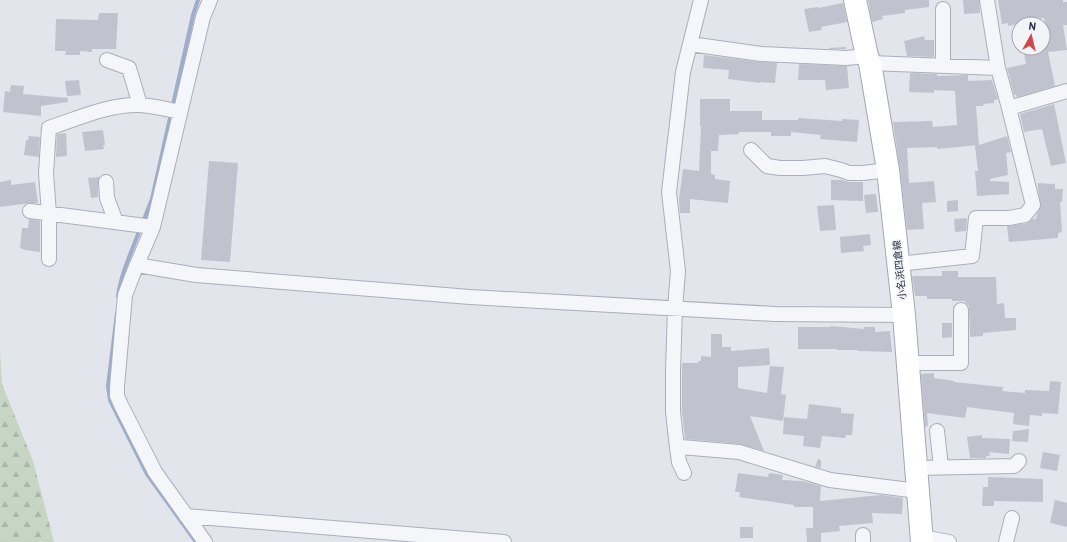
<svg xmlns="http://www.w3.org/2000/svg" width="1067" height="542" viewBox="0 0 1067 542" font-family="'PT Sans','Noto Sans JP',sans-serif">
  <style>
    .forest { fill: url(#forest-firs) }
    .lines { fill: none; stroke-linecap: round; stroke-linejoin: round }
    .stream { stroke: #9dadcb; stroke-width: 4 }
    .building { fill: #c0c3ce }
    .minor-casing { stroke: #abafb9; stroke-width: 16 }
    .primary-casing { stroke: #a2a7b7; stroke-width: 24 }
    .minor { stroke: #f5f6f9; stroke-width: 14 }
    .primary { stroke: #fff; stroke-width: 22 }
    .labels { text-anchor: middle; stroke-width: 3; stroke-linejoin: round; paint-order: stroke }
    .street-label { font-size: 10px; fill: #2a3043; stroke: #f2f4f8 }
  </style>
  <defs>
    <pattern id="forest-firs" width="22" height="20" patternUnits="userSpaceOnUse"><rect width="22" height="20" fill="#c6d5c4"/><path d="M5 1l3.5 6h-7zM16 11l3.5 6h-7z" fill="#aab7aa"/></pattern>
  </defs>
  <rect width="100%" height="100%" fill="#e2e5eb"/>
  <path class="forest" d="M0 350 2 384 33 461 54 542H0Z"/>
  <g class="lines">
    <path class="stream" d="M143 222 152 199 193 15 198 0
      M118 296C121 273 132 251 140 229
      M117 313 108 386 110 400 147 474 196 542"/>
  </g>
  <path class="building" d="M868 0H929V7L905 10V13L882 16 883 19 872 22Z
    M963 0H979L980 13 964 14Z
    M998 0H1063V2H1067V25H1063L1067 50 1048 52 1055 86 1017 97 1016 95H1014L1007 68 1026 64 1023 48H1043V40L1048 39 1044 18 1022 21V23L1008 26V23L1002 24Z
    M843 3 847 22 821 27 822 30 809 32 804 9 818 7V8Z
    M99 13H118L116 49H92V52L80 51V55H65L66 51H55L56 19 98 20Z
    M924 36 925 40H934V57L907 56 904 41Z
    M846 47V49H829V48Z
    M704 55 760 62 777 63 775 83 760 82V83L728 79 729 70 703 68Z
    M799 64 847 66 849 88 826 90 825 80H798Z
    M910 73 937 74V76L968 75V81L992 80 998 99 994 100V103L983 104 984 106H976L979 145 1007 136 1011 152 1006 153 1008 175 990 179V181L1009 182V194L977 196 975 171H978L975 146 978 145 937 149V147L907 148 909 183 934 181 936 202 922 203 924 229 907 230 900 169 893 122 932 121 933 127 957 125 955 91 934 90V93L909 92Z
    M79 80 81 95 67 96 65 81Z
    M11 85 24 86 23 94 68 98V102L41 106V116L3 112 5 91 10 92Z
    M700 99H730V111H762V120H798V118L842 121V119L859 120 857 142 820 139 821 135 791 132V136H771V132H739V134L719 135 718 151H711V174L715 175V179L730 181 728 203 690 199V213H680L679 199 683 169 699 171 701 126H700Z
    M1054 104 1066 163 1051 166 1042 129 1024 132 1020 114Z
    M103 130 105 145H103L104 149 85 151 82 132Z
    M66 133 67 156 56 157 57 134Z
    M29 136 40 137 39 157 24 155 26 140H28Z
    M209 161 238 163 230 262 201 260Z
    M100 177 98 182V197L91 198 88 178Z
    M11 180V185L35 182 38 203H31L0 207V182Z
    M831 180H842L849 182H863V201L831 200Z
    M1038 183 1055 184V189H1063L1062 202H1060L1062 232 1058 233V238L1009 242 1007 226 1027 223 1033 219H1036L1037 214 1041 206 1038 189Z
    M876 194 878 212 866 213 864 195Z
    M958 200V211L947 212V201Z
    M834 205 836 230 820 231 817 206Z
    M967 218 966 231 955 232 954 219Z
    M29 219 40 221V252L25 250 20 248 22 228H28Z
    M870 234 871 245 863 246 864 251 841 253 840 237Z
    M942 271H958V277H996L997 304 1004 303 1005 318H1016V330L983 333V336L970 337 969 310V306L965 302V301H952V299H927V296H915L912 276H942Z
    M942 323H952V337L942 338Z
    M831 326 864 329V327H875V332L890 331 892 352 858 351V350H837V349H798V327H831Z
    M711 334H722V347H731V351L769 348 770 365 738 367V388L767 393 770 366 784 367 781 394 786 395 783 421 750 416 764 451 740 444 685 439 682 412V363H698V361H701V356L711 357Z
    M934 373V378L954 381V382L1003 387 1002 391 1025 393V390L1049 391 1050 381 1061 382 1058 414 1042 413V416L1030 415 1029 426 1013 424 1014 413 967 407 965 418 927 413 928 426 925 427 921 374Z
    M809 404 841 408V413L854 414 852 435H846L845 438 822 436 820 448 803 446 804 436 783 434 784 417 807 419Z
    M1029 429 1028 442 1012 441 1013 431Z
    M982 435V438L1010 439 1009 454 989 452 990 456H986V458H970L967 437Z
    M1043 452 1060 455 1057 471 1040 468Z
    M818 459 821 460V468L815 467Z
    M738 473 768 477 769 473 783 475 782 480 803 481 821 486 820 501 881 495 903 498 902 514 872 513 873 523 839 526 840 531 821 533V542H807L806 528H813V507H794V505L739 497 740 492H735Z
    M988 477 1043 479V502L994 501V506H982L983 487H988Z
    M1055 500 1067 503V527L1050 523Z
    M740 527H753V538H740Z"/>
  <g class="lines">
    <g class="minor-casing">
      <path id="minor" d="M987 0 998 68
        M690 44 761 54 846 58 867 56
        M107 60 129 68 140 105
        M870 63 998 68 1009 108 1033 205 1025 215 1009 218H976L972 256 898 264
        M943 65V9
        M1009 108 1067 91
        M751 150 767 166 780 168H803L825 166 841 170 849 173H863L888 170
        M106 182 107 198 116 222
        M30 211 153 227
        M49 259V214L46 173 49 128C79 118 109 104 140 105 154 106 167 109 180 112
        M137 265 196 275 470 297 775 314 904 315
        M907 363H961V310
        M937 431 941 467
        M677 448 681 447 739 452 830 480 918 491
        M916 468 1014 466 1019 461
        M684 473 679 462 677 448 673 412V371L675 309 678 271 669 192 683 72 701 0
        M186 516 504 542
        M922 537 949 542
        M205 542 155 472 121 405 117 396V387L125 295 135 269 153 227 203 17 210 0
        M863 542V535
        M1006 542 1012 518"/>
    </g>
    <g class="primary-casing">
      <path id="primary" d="M855 0 867 56 870 63 888 170 904 315 922 542"/>
    </g>
    <use href="#minor" class="minor"/>
    <use href="#primary" class="primary"/>
  </g>
  <g class="labels">
    <g class="street-label">
      <text transform="translate(899 270) rotate(-96)" y="4">小名浜四倉線</text>
    </g>
  </g>
  <g transform="translate(1031 36) rotate(8)"><circle r="19" fill="#f2f4f8" stroke="#a2a6b0"/>
  <path d="M0-3L7 15L0 10L-7 15Z" fill="#d04749"/>
  <text y="-6" font-size="11" font-weight="bold" text-anchor="middle" fill="#2a3043">N</text>
  </g>
</svg>
